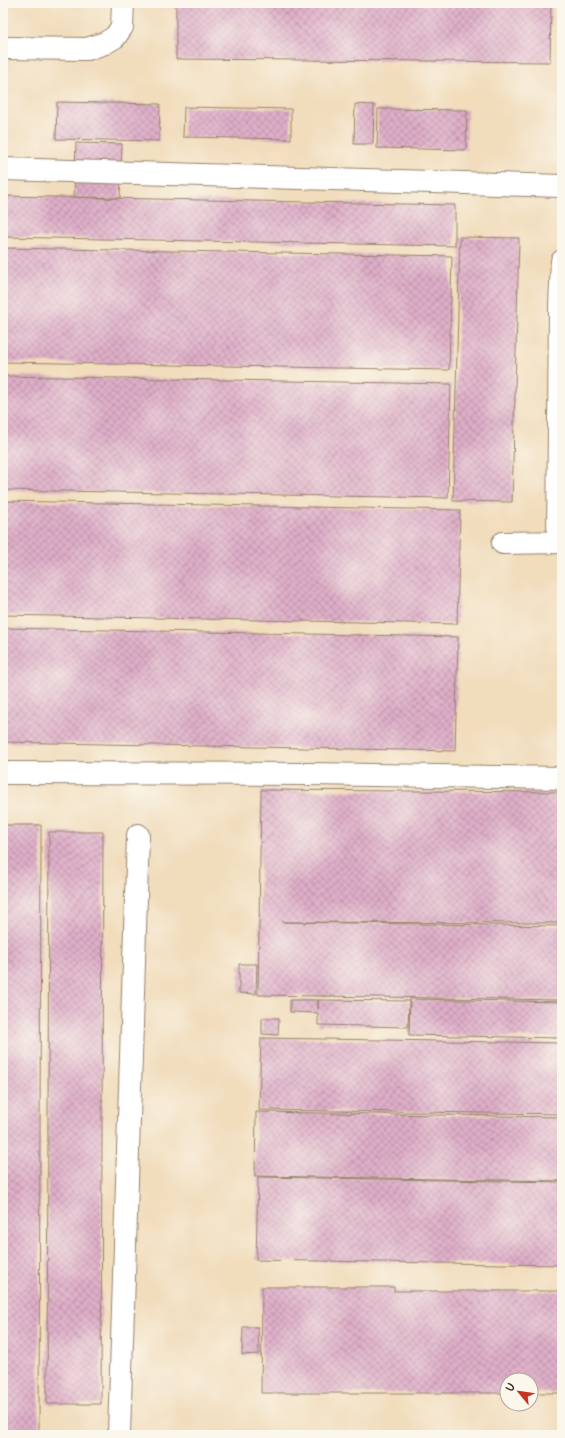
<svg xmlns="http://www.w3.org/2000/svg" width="565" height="1438" viewBox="0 0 565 1438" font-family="Pangolin,sans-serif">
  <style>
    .building { fill: url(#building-cross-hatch) }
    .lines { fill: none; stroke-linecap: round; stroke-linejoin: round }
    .minor-casing { stroke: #96836c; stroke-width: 24 }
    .minor { stroke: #fff; stroke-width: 22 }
  </style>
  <defs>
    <pattern id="building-cross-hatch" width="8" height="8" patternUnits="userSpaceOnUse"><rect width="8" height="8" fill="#dfafc9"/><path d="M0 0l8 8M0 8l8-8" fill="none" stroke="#b68fa3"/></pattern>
  </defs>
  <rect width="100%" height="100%" fill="#fbf7ec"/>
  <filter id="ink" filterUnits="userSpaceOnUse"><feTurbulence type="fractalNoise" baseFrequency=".025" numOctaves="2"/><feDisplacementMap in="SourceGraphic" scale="8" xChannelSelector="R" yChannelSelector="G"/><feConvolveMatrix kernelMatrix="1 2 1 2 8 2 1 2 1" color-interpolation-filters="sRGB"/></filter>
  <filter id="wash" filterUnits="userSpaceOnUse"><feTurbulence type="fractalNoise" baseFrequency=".012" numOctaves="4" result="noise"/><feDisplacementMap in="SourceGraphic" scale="16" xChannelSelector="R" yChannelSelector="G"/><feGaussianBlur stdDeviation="0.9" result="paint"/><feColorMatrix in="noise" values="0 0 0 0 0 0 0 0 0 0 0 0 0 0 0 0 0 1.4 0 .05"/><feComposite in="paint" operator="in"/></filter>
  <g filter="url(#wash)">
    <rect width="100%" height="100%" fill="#f1dcbb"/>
    <g id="blocks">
      <path class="building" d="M176 3H551L550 62 176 59Z
        M57 102 160 104 159 141 56 139Z
        M355 104 374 105 373 144H354Z
        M184 107 291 109V139L183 137Z
        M378 109 467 110 466 150 377 148Z
        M76 143 122 144 120 198 74 197Z
        M3 196 455 205V246L3 237Z
        M460 237 519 238 512 502 453 501Z
        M3 248 452 256 449 370 3 362Z
        M3 376 451 384 448 498 3 490Z
        M3 501 460 510 457 624 3 615Z
        M3 628 458 637 455 751 3 742Z
        M261 790 562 792V923L282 922 562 926V1000L258 995Z
        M3 825H41L39 1435H3Z
        M49 832H103L101 1404H47Z
        M239 964H257L256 994 239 993Z
        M410 999 562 1002V1038L409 1035Z
        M290 1000H318V1009V1000L409 1001 408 1027 318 1025V1013L290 1012Z
        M262 1018H279L278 1035 262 1034Z
        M261 1038 562 1043V1114L259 1110Z
        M256 1112 562 1117V1181L255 1176Z
        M258 1177 562 1182V1265L256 1260Z
        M262 1287H394V1291H562V1393H531V1380H507V1393H261Z
        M243 1327H258L259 1354 242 1355Z"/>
    </g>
  </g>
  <g filter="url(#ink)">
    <use href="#blocks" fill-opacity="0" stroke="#96836c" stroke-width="1"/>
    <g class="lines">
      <g class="minor-casing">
        <path id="minor" d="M3 48 87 49 105 43 115 37 122 27 123 3
          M3 169 562 186
          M558 542 560 306 562 261
          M503 543 562 542
          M3 773 310 774 562 778
          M119 1435 138 835"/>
      </g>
      <use href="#minor" class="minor"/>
    </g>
  </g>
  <rect width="565" height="1438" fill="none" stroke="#fbf7ec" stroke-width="16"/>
  <g transform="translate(519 1392) rotate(299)"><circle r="19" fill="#fbf7ec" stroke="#aea59a"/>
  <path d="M0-3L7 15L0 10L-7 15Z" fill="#c8321e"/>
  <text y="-6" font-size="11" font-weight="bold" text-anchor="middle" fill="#3b2a1e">U</text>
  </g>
</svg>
